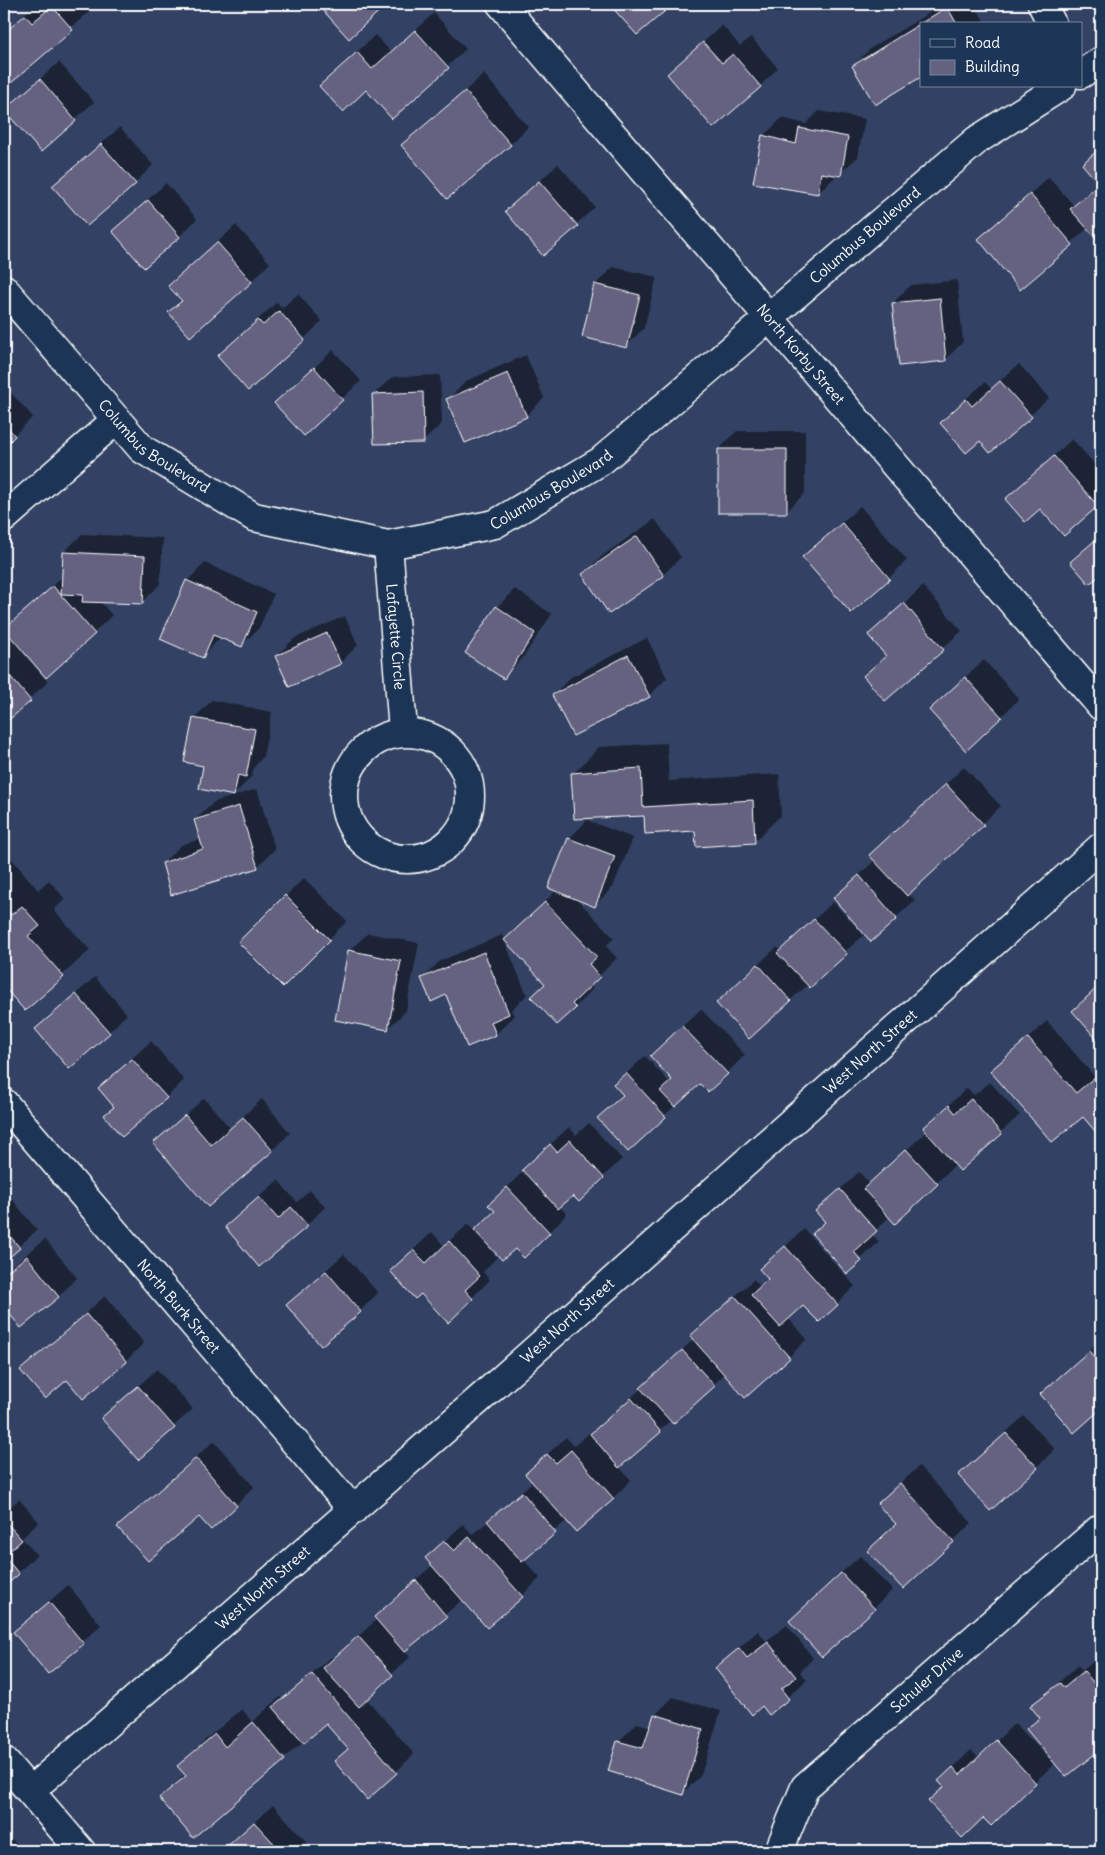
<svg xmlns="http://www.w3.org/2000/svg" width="1105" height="1855" viewBox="0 0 1105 1855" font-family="Delius,sans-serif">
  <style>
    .shadow { fill: #0007 }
    .building { fill: #656281; stroke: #fff }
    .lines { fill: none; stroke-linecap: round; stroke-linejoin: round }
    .minor-casing { stroke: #fff; stroke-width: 31 }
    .tertiary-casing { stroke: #fff; stroke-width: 31 }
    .minor { stroke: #1d3557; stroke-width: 28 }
    .tertiary { stroke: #1d3557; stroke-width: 28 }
    .labels { text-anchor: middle; stroke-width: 5; stroke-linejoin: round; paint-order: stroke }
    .street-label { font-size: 15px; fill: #fff; stroke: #1d3557 }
  </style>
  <rect width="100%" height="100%" fill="#334264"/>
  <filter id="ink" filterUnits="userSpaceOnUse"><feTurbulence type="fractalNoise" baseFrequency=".02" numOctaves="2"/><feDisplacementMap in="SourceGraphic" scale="10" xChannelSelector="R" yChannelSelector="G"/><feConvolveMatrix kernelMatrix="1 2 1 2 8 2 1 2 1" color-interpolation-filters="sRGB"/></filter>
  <g filter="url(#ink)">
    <path class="shadow" d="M37 4 50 6 84 4 90 11 4 87V32Z
      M325 4H385L349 37 321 7Z
      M611 4H671L638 34Z
      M944 4H974L986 24H921V75L875 103 853 66 871 48Z
      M434 13 466 49 392 118 366 89 321 86 375 35 391 52Z
      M722 25 740 46 751 37 778 68 760 86 669 74Z
      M59 62 94 102 41 150 6 110Z
      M484 74 528 127 510 145H403Z
      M819 111 865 119 858 157 817 193 763 136 782 118 806 124Z
      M120 127 153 165 135 183 54 186Z
      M1101 146V243L1088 228 1020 288 979 239 1049 177 1074 206 1099 182 1083 164Z
      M558 164 595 207 544 254 507 211Z
      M166 183 197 219 179 237 113 231Z
      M236 225 270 263 252 281 170 312 183 300 170 286Z
      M613 267 657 277 644 328 626 346 595 285Z
      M957 280 963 342 945 360 893 303 911 285Z
      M298 294 322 321 304 339 219 356 277 302 282 308Z
      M333 350 361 381 304 434 276 403Z
      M526 355 544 398 526 416 448 400 466 381Z
      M1019 364 1049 398 991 452 959 405 985 382 991 389Z
      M440 375 442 423 424 441 373 395 392 377Z
      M4 385 33 417 4 445Z
      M737 431H805V493L787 511 719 449Z
      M1072 439 1101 471V501L1064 534 1040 507 1007 499Z
      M860 506 907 560 889 578 804 557Z
      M655 519 681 557 663 575 584 574 602 556Z
      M82 534 163 538 160 584 142 603 100 601 112 615 94 633 22 652 48 682 4 722V630L63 576 64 552Z
      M1101 534V581L1072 562Z
      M205 563 274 594 259 628 241 646 221 637 202 657 187 581Z
      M923 586 962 631 885 699 865 676 887 655 870 635Z
      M515 589 552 614 522 659 504 677 497 607Z
      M345 616 358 645 340 663 276 656 295 638Z
      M647 638 667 678 649 696 553 695 571 677Z
      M984 660 1019 699 1001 717 949 692Z
      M212 700 272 712 263 757 254 767 252 776 234 795 204 765 185 761 194 718Z
      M667 743 669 781 779 774 781 815 755 841 697 830 645 814 573 774 599 747Z
      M964 767 1001 806 908 893 915 900 871 940 835 898 875 860 889 837Z
      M257 789 275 849 257 867 163 863 181 845 201 839 195 820 214 802Z
      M587 820 633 838 613 887 595 905 576 898 614 938 606 946 617 958 590 985 593 989 575 1007 546 984 505 940 557 890 569 839Z
      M11 858 38 890 49 880 65 899 54 910 90 950 25 1009 4 985V864Z
      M304 878 347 921 283 985 240 942Z
      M833 902 864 935 749 1037 717 1003 777 947 781 951Z
      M368 933 419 943 406 1011 387 1029 349 951Z
      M502 935 527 995 511 1010 514 1016 496 1034 447 993 422 979 440 961Z
      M95 977 127 1014 109 1032 36 1029Z
      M1101 983V1042L1073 1011Z
      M701 1009 745 1055 727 1073 700 1082 628 1150 599 1119 624 1094 615 1084 645 1056 670 1083 673 1079 670 1038Z
      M1047 1021 1094 1076 1101 1070V1124L1095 1129 1083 1115 992 1071Z
      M151 1041 184 1080 166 1098 105 1116 115 1106 100 1088Z
      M990 1082 1020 1115 960 1169 956 1164 896 1222 890 1216 872 1234 879 1242 847 1272 826 1221 817 1211 859 1172 870 1184 927 1131 924 1128 967 1088 974 1095Z
      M204 1098 230 1128 262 1099 290 1133 272 1151 155 1143Z
      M589 1123 622 1159 579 1200 573 1194 559 1206 567 1214 549 1232 515 1247 476 1230 496 1210 490 1205 542 1152 569 1127 576 1135Z
      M278 1180 297 1202 310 1190 325 1207 307 1225 226 1227Z
      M12 1199 37 1230 4 1260V1206Z
      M468 1224 497 1257 483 1272 490 1280 448 1321 410 1253 432 1232 444 1246Z
      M804 1229 855 1286 819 1321 803 1304 788 1318 807 1339 789 1357 725 1374 673 1422 671 1420 619 1467 631 1480 613 1498 567 1520 523 1559 540 1578 522 1596 463 1599 405 1650 410 1657 366 1698 414 1754 396 1772 335 1761 349 1748 326 1722 193 1836 161 1798 185 1774 179 1766 205 1740 242 1709 252 1722 280 1697 282 1700 331 1657 333 1660 377 1619 375 1617 393 1599 433 1565 427 1558 463 1524 472 1534 489 1521 533 1481 526 1474 566 1437 574 1446 589 1433 591 1435 694 1339 710 1319 754 1279 760 1287 769 1278 779 1252Z
      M45 1239 77 1278 59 1296 21 1327 4 1305V1273Z
      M344 1254 378 1293 360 1311 287 1305Z
      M105 1296 144 1343 126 1361 83 1397 67 1378 22 1370Z
      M1101 1339V1408L1074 1431 1042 1394Z
      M157 1369 193 1409 138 1458 103 1418Z
      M1024 1416 1055 1449 1037 1467 959 1475Z
      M214 1441 254 1487 236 1505 211 1528 199 1515 119 1527Z
      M919 1466 972 1523 903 1588 869 1551 897 1523 879 1504Z
      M19 1499 39 1522 22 1538 37 1555 4 1585V1513Z
      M860 1556 892 1590 874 1608 808 1603Z
      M68 1585 101 1625 48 1672 15 1632Z
      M787 1625 813 1658 800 1672 807 1680 769 1713 762 1704 716 1668 758 1631 766 1641Z
      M1101 1655V1747L1066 1776 1028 1729 1040 1716 1032 1707 1078 1665 1082 1671Z
      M673 1697 721 1711 701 1775 683 1793 610 1771 619 1741 637 1723 651 1727 655 1715Z
      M1015 1723 1054 1764 991 1824 940 1781 971 1750 979 1758Z
      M273 1805 315 1851H222L228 1846Z
      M4 1831 23 1851H4Z
      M666 1846 667 1851H644Z"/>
    <path class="building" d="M323 4H387L349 39 320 7Z
      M609 4H671L672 5 637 35Z
      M52 6 73 30 4 89V33L25 15 32 23Z
      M947 7 957 24H921V77L875 105 852 66Z
      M415 30 449 68 392 119 366 90 343 112 319 86 357 52 372 69Z
      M703 42 722 63 733 54 761 87 713 128 667 74Z
      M40 79 76 121 41 152 4 110Z
      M465 91 511 145 447 199 401 145Z
      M799 128 848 137 841 176 821 173 818 194 753 183 762 135 796 144Z
      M101 144 136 184 87 226 52 186Z
      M1101 147V244L1070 209 1099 184 1082 164Z
      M539 181 578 226 543 256 505 211Z
      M1030 194 1073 245 1020 290 978 239Z
      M148 200 180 237 144 268 112 231Z
      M217 242 252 282 190 337 168 312 182 301 168 286Z
      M594 284 640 295 627 348 582 337Z
      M940 298 946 361 899 366 892 303Z
      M279 311 305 340 248 391 217 356 258 320 263 325Z
      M314 367 343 400 304 436 274 403Z
      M508 373 527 417 465 443 446 399Z
      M1000 381 1032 417 990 453 980 441 966 453 940 423 966 399 972 406Z
      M423 392 424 443 374 444 372 394Z
      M4 423 15 436 4 447Z
      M718 449H787V513H718Z
      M1054 456 1098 506 1064 536 1040 509 1025 522 1005 499Z
      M842 523 890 579 851 613 802 557Z
      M1101 535V583L1097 578 1089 584 1070 562Z
      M637 536 664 576 609 614 582 574Z
      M63 552 145 556 143 604 82 602 83 595 61 594Z
      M186 580 257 612 242 647 213 635 203 658 160 639Z
      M53 586 95 634 46 678 4 629Z
      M904 603 944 650 885 701 863 676 886 656 868 635Z
      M496 606 535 633 504 679 465 653Z
      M327 633 341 664 289 687 275 656Z
      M628 655 650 697 573 736 552 695Z
      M4 669 31 701 4 724Z
      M965 677 1002 717 966 751 929 710Z
      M193 718 255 729 246 777 238 775 234 796 199 789 203 766 184 762Z
      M641 768 643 807 753 800 755 843 696 847 695 831 645 834 644 816 574 819 571 773Z
      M946 784 984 825 907 896 869 855Z
      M239 806 258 868 171 895 162 863 203 849 194 820Z
      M568 838 615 856 595 907 548 888Z
      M859 875 897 919 871 942 833 898Z
      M285 895 330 940 283 987 238 942Z
      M545 902 597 957 589 964 600 977 572 1004 576 1008 557 1025 531 997 545 984 504 940Z
      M4 906 11 915 22 906 40 926 28 936 64 977 25 1011 4 987Z
      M814 919 847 954 810 988 777 953Z
      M348 950 401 961 388 1030 335 1020Z
      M484 952 509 1014 491 1022 496 1035 467 1047 446 995 431 1002 421 978Z
      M758 964 791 1001 749 1039 716 1003Z
      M1101 984V1044L1072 1011Z
      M76 994 110 1033 69 1069 35 1029Z
      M682 1026 728 1074 708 1092 700 1084 675 1107 660 1091 672 1080 650 1056Z
      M1028 1038 1076 1093 1096 1076 1101 1082V1126L1095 1131 1083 1117 1052 1142 990 1071Z
      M132 1059 167 1098 122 1137 104 1115 114 1107 98 1088Z
      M626 1073 666 1117 628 1152 597 1118 623 1095 613 1084Z
      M971 1099 1002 1134 960 1171 923 1128 949 1105 955 1113Z
      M185 1115 211 1145 243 1117 273 1151 208 1207 153 1143Z
      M570 1140 604 1178 579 1202 573 1196 558 1209 522 1170 550 1144 557 1152Z
      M906 1149 938 1184 895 1224 863 1189Z
      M507 1187 550 1233 524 1258 515 1249 502 1260 474 1230 495 1211 488 1205Z
      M840 1189 877 1231 854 1252 862 1261 847 1274 812 1234 825 1222 815 1211Z
      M259 1197 278 1219 291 1207 308 1226 259 1267 225 1227Z
      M4 1229 20 1248 4 1262Z
      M449 1241 480 1276 465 1290 473 1299 448 1323 421 1294 415 1299 390 1271 413 1250 426 1263Z
      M785 1246 838 1305 819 1322 803 1306 780 1327 751 1295 768 1279 759 1269Z
      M27 1256 59 1297 21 1328 4 1307V1274Z
      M326 1271 361 1312 321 1346 286 1305Z
      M735 1296 790 1358 745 1398 690 1336Z
      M86 1314 127 1362 83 1399 67 1380 45 1399 20 1370Z
      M682 1350 715 1386 673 1424 640 1388Z
      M1089 1351 1101 1366V1409L1074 1433 1040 1394Z
      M138 1386 175 1428 138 1460 101 1418Z
      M631 1398 661 1432 619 1468 590 1434Z
      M1006 1433 1038 1468 990 1511 958 1475Z
      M571 1450 614 1499 576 1532 525 1474 547 1454 556 1463Z
      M196 1458 237 1506 211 1530 199 1517 148 1561 117 1527Z
      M900 1483 954 1542 903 1589 867 1551 896 1524 877 1504Z
      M522 1492 556 1533 522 1562 487 1521Z
      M4 1520 22 1540 4 1556Z
      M469 1537 523 1597 487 1628 425 1558 444 1541 454 1551Z
      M4 1556 19 1574 4 1587Z
      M841 1573 875 1609 822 1657 789 1621Z
      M416 1580 447 1617 404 1652 374 1617Z
      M49 1602 84 1644 48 1674 13 1632Z
      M358 1636 393 1675 359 1707 323 1668Z
      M768 1642 796 1677 781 1689 789 1699 769 1715 762 1706 752 1715 715 1668 739 1648 747 1658Z
      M1084 1671 1101 1692V1749L1066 1777 1026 1729 1040 1718 1030 1706 1060 1683 1064 1688Z
      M312 1674 397 1773 367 1800 334 1761 348 1749 326 1724 304 1743 273 1707Z
      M654 1714 703 1729 683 1795 608 1771 617 1741 643 1748Z
      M253 1722 285 1760 193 1838 159 1798 186 1776 177 1766 215 1734 225 1747Z
      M996 1740 1036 1783 991 1826 983 1818 962 1838 928 1801 944 1787 938 1781 953 1767 960 1775Z
      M254 1822 281 1851H222Z"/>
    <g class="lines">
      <g class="minor-casing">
        <g id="minor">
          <path id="s1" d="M501 4 1101 706"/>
          <path d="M1042 4 1052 24"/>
          <path d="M1081 74 1101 61"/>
          <path id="s2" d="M4 289 142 449 254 517 388 545 495 524 601 461 977 140 1062 86"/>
          <path d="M4 518 116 420"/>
          <path id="s3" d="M388 545 403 730"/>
          <circle cx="407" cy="796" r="63"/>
          <path id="s4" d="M4 1103 353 1510"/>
          <path id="s5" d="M30 1791 483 1396 1101 847"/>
          <path id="s6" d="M779 1851 805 1787 1101 1528"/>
        </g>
      </g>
      <g class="tertiary-casing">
        <path id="tertiary" d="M4 1761 81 1851"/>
      </g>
      <use href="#minor" class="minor"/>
      <use href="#tertiary" class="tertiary"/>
    </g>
  </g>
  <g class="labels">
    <g class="street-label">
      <text dy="5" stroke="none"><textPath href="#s2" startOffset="1059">Columbus Boulevard</textPath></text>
      <text dy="5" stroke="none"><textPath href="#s1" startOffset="461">North Korby Street</textPath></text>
      <text dy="5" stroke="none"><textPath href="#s2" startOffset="219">Columbus Boulevard</textPath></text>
      <text dy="5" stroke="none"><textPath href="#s2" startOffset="654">Columbus Boulevard</textPath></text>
      <text dy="5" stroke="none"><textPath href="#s3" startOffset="92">Lafayette Circle</textPath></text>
      <text dy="5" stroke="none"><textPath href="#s5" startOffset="1119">West North Street</textPath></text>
      <text dy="5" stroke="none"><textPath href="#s4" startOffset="268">North Burk Street</textPath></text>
      <text dy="5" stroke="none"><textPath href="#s5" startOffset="714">West North Street</textPath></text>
      <text dy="5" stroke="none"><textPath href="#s5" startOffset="309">West North Street</textPath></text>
      <text dy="5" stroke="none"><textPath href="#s6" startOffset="231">Schuler Drive</textPath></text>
    </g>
  </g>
  <rect width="1105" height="1855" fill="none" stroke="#1d3557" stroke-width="20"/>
  <rect x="10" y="10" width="1085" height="1835" fill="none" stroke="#fff" stroke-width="2" filter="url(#ink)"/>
  <rect x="920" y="22" width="162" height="65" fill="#1d3557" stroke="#77869a"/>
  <rect x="930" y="39" width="25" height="8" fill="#1d3557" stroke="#77869a"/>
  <text x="965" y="48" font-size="15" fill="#ffffff">Road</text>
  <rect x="930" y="60" width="25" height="15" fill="#656281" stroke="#77869a"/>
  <text x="965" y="72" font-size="15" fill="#ffffff">Building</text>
</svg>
